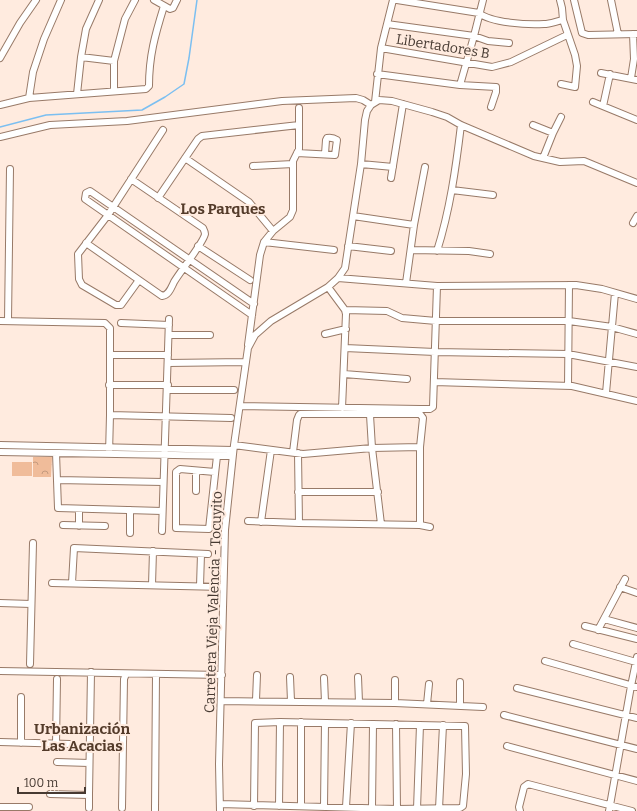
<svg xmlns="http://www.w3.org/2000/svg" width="637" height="811" viewBox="0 0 637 811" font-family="Bitter,serif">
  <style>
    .grass { fill: #f0bc9a }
    .forest { fill: url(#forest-crowns) }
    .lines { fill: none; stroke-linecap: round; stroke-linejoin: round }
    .stream { stroke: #7bbff1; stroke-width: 1.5 }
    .minor-casing { stroke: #987a68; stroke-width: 8 }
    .minor { stroke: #fff; stroke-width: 6 }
    .labels { text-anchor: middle; stroke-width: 4; stroke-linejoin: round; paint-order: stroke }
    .street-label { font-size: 14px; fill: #473a32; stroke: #ffebdf }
    .neighbourhood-label { font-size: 15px; font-weight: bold; fill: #543b2a; stroke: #ffebdf }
  </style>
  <defs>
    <pattern id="forest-crowns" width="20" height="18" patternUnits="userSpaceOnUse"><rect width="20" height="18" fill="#f0bc9a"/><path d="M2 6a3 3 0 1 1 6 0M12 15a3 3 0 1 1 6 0" fill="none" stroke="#c49a7e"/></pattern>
  </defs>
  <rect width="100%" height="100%" fill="#ffebdf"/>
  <path class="grass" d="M12 462H32V476H12Z"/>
  <path class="forest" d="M33 457H52L51 477H33Z"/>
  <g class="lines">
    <path class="stream" d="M0 127 46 115 142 110 165 97 184 84 189 58 197 0"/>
    <g class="minor-casing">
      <path id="minor" d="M154 0 170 9 173 8 177 0
        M397 0 479 13C491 23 528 25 544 24 550 24 557 21 563 20
        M560 0 562 8 563 20 575 55 577 66 575 87 561 84
        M574 0 582 33 588 35 637 34
        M611 0 618 34
        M387 24 474 36 488 41 509 43
        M381 48 492 67 511 62 567 35
        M81 57 114 61
        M0 58 20 23 36 0
        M601 73 637 80
        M377 74 460 85 496 87V92L491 107
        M631 78 634 59 633 34
        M460 85 474 36 483 0
        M114 91V61L125 19 135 0
        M77 94 81 57 86 29 99 0
        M29 98 33 72 44 39 61 0
        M375 102 381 48 393 0
        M593 102 637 120
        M0 105 29 98 146 89 149 86C149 56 155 35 164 6
        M603 106 610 74
        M533 125 553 133
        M0 137 50 125 127 121 282 101 356 98 363 100 371 105
        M297 153 335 155 337 140C334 138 332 137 327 138L326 140 325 154
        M185 158 249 202 273 231
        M543 158 553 133 561 117
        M361 164 393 167
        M253 166 293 164
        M391 178 403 104
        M452 190 493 195
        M158 198 198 139 202 136 299 125
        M353 216 414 225
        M633 223 637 216
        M264 242 334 250
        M86 243 162 296C169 295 171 288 174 282 179 273 204 242 205 234 205 232 204 230 203 228L131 179
        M198 246 250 280
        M348 246 391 251
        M411 250 469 251 490 254
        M437 251C450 210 456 167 461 125
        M338 278 437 286 576 285 602 289 637 299
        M139 280 121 305H116L82 285 79 279 78 254 108 215 163 130
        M406 283 414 225 425 167
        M328 287 345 310 346 314 342 408
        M345 310 387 311 402 318 436 321H569L612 327 637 334
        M252 315 85 199 86 193 90 191 254 304
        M0 321 105 323 110 328V415L109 454
        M8 321 10 169
        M121 323 169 325
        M325 334 346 329
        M169 335H210
        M248 345 260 255 264 242 273 231 290 217 293 210V161L299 149V108
        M345 348 435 352 568 354 637 367
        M110 355H168
        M168 363 245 362
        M344 374 407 379
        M434 382 572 386 637 401
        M109 385H168
        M568 386 569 285
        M167 390H234
        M606 393 615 293
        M240 406 420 409H430L433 407 437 286
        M110 415 231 418
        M370 415 372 448 381 524
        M0 445 233 450
        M234 445 303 454 372 448 420 447
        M0 452 232 456
        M293 452 297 420 299 415 300 414H420L423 418 420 447V525L299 523 298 453
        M56 453 58 508 162 511
        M215 472 180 469 176 472V528L209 529 217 456
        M57 480 163 482
        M196 491V471
        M298 492H378
        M79 509V526
        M248 521 299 523
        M261 522 271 450
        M63 525 105 526
        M420 525 430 527
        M162 531 169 319
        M130 533V510
        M52 583 223 587
        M72 583 74 548 208 554
        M152 585 153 551
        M200 586 201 554
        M620 587 637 593
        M0 603 31 604
        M604 619 637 628
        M585 626 637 639
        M598 630 625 579
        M573 644 636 662
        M545 661 637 687
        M30 664 33 543
        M0 671 222 675
        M290 677 291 701
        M358 677 359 702
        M324 678 325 702
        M395 680V703
        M517 688 637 718
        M256 700 257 675
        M221 701 395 703 483 707
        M427 704 429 684
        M460 705V682
        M504 715 637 749
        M396 724 397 809
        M0 742 70 744
        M21 743V697
        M56 744 57 679
        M507 746 637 781
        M57 762 89 763
        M50 794 89 795 91 672
        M89 795V808
        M220 804 397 809 460 808 463 806 466 774 465 726 280 722 255 723 254 806
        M279 806 280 722
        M301 806V722
        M0 807H29
        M324 807 325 723
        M346 807 351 723
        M122 808 124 679 126 674
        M372 808 373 724
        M417 809 420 725
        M439 809 443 725
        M155 810 156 674
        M220 811 219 764 225 530 234 445 248 348 255 335 271 321 328 287 338 278 345 268 361 164 365 120 367 111 371 105 379 100 392 101 432 112 447 117 461 125 534 156 560 162 584 161 637 183
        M520 811 519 807 524 787 528 784 632 811
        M609 811 631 686 637 657"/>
    </g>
    <use href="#minor" class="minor"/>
  </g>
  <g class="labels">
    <g class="street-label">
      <text transform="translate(443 46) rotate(9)" y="5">Libertadores B</text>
      <text transform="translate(213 602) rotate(-88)" y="5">Carretera Vieja Valencia - Tocuyito</text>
    </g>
    <g class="neighbourhood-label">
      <text x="223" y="214">Los Parques</text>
      <text x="82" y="734">Urbanización<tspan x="82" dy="17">Las Acacias</tspan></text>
    </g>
  </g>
  <path d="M18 787v6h67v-6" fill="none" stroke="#473a32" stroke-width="2"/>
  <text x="24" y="787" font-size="12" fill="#473a32" stroke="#ffebdf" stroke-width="3" paint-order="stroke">100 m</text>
</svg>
